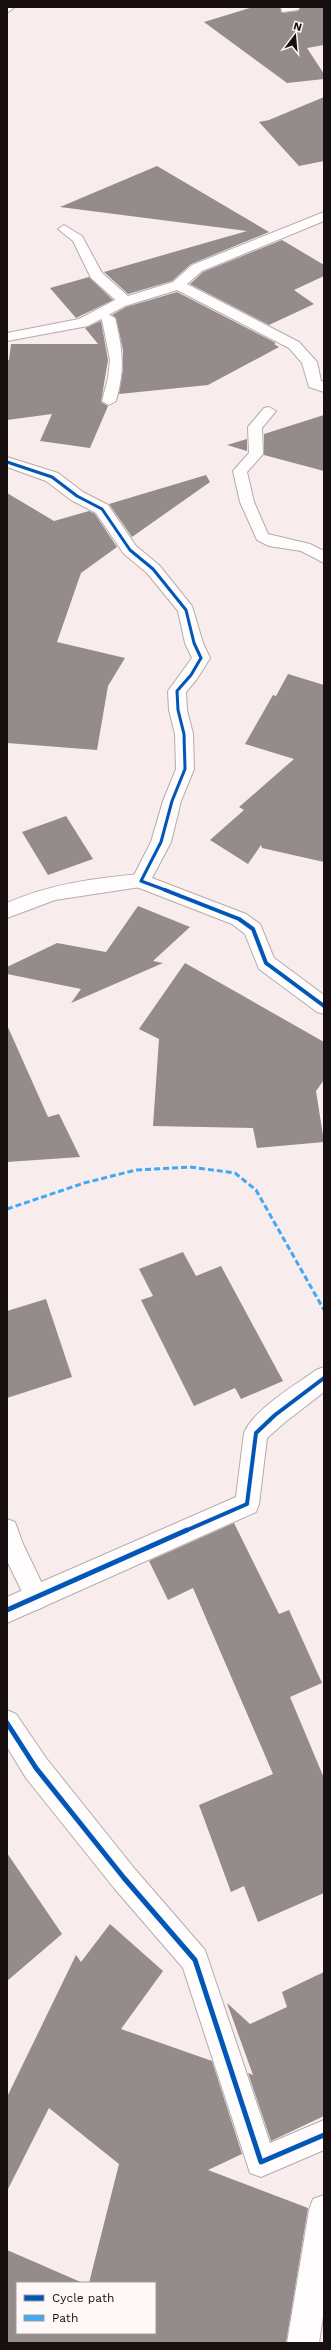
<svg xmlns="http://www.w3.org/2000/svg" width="331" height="2350" viewBox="0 0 331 2350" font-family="'Work Sans',sans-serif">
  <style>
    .building { fill: #948b8b }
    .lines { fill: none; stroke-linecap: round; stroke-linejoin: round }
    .lane-casing { stroke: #b5abab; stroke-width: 2 }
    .street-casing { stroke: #b5abab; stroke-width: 2 }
    .lane { fill: #fefcfc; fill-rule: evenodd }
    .street { fill: #fefcfc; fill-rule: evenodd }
    .quiet { stroke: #3fa9f5; stroke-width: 3; stroke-dasharray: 6 3; stroke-linecap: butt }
    .cycleway-far2-casing { stroke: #fef8f9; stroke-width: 5 }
    .cycleway-far1-casing { stroke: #fef8f9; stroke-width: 6 }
    .cycleway-casing { stroke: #fef8f9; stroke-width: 8 }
    .cycleway-far2 { stroke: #0057b8; stroke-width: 3 }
    .cycleway-far1 { stroke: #0057b8; stroke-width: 4 }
    .cycleway { stroke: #0057b8; stroke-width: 5 }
  </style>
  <rect width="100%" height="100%" fill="#f9ecec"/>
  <path class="building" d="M253 7H280L282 13 298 11 301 7H324V45L307 48 324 74V79L287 83 204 22Z
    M324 97V161L299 166 259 122 269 120Z
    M157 166 269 232 191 264 172 281 128 294 104 272 247 231 60 207Z
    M282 240 324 265V276L294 290 314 304 269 325 190 284 203 272Z
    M89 277 113 300 76 318 50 288Z
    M177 292 276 343 274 344 279 347 208 385 119 394 123 369V350L116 318 112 315 126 307Z
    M101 321 108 360 101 402 108 406 90 448 40 441 52 414 7 420V360H9L11 344H98L85 328Z
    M324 415V471L264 455V434Z
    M247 439V451L227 445Z
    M206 475 210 482 132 537 109 504Z
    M7 493 54 521 89 511 95 514 117 547 81 573 57 642 125 658 108 686 97 750 7 743Z
    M288 674 324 685V862L262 848 261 845 248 864 210 840 244 810 239 807 294 759 245 744 273 695 276 696Z
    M66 816 93 859 48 875 22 832Z
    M138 906 190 927 153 961 163 963 71 1003 81 989 7 974V967L57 943 106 952Z
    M185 963 324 1042V1080L316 1091 324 1142 257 1148 253 1128 153 1126 159 1039 139 1029Z
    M7 1025 48 1117 59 1114 80 1157 7 1162Z
    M183 1252 196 1276 221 1266 283 1381 241 1399 235 1388 194 1406 141 1300 153 1296 139 1269Z
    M46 1299 72 1377 7 1398V1311Z
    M234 1523 279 1614 289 1610 322 1683 290 1697 324 1778V1893L258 1922 244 1886 231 1892 199 1805 273 1774 193 1588 168 1600 149 1561Z
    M7 1853 62 1934 7 1981Z
    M110 1924 163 1971 121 2029 212 2061 242 2154 208 2170 308 2208 286 2343H7V2250L83 2283H17V2333H155V2283H89L119 2164 49 2108 7 2191V2097L76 1955 81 1962Z
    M324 1972V2116L271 2141 248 2073 253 2075 227 2003 250 2024 287 2007 282 1992Z"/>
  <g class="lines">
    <g class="lane-casing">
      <path id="lane" d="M64 225 82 236 102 273 130 298 132 301 130 304H120L91 278 73 241 58 229Z
        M101 310 115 318C123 350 125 369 116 401L109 405 102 401 108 378 110 360 102 320 94 314Z
        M269 407 276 411 262 428 263 454 247 472 254 502 268 534 310 544 324 551V563L301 551 269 546 257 540 240 502 233 471 249 453 248 427 264 408Z
        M141 874 147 876 150 881 147 886 55 900 7 918V903C49 884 95 878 141 874Z
        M7 1519 15 1522 23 1544 49 1598 45 1606 37 1610 29 1606 7 1561Z"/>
    </g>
    <g class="street-casing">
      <path id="street" d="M7 7H15L7 13Z
        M281 7H300L298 10 282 12Z
        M324 212V221L202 271 187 284 299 342 317 362 321 381 324 382V392L309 387 302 363 289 348 177 290 125 306 88 326 7 341V333L79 319 115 300 173 282 192 265Z
        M7 457 58 473 83 492 108 505 136 546 159 565 192 606 203 643 210 658 197 679 186 692 187 710 193 734 194 769 181 801 171 842 152 878 246 914 260 924 274 958 324 995V1014L317 1012 259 969 245 934 232 924 134 886 131 881 151 842 163 801 176 769 175 734 169 710 168 691 192 658 185 643 178 611 147 573 124 554 96 513 71 500 46 481 7 467Z
        M324 1367V1392L284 1423 267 1438 259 1504 256 1512 7 1623V1597L236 1497 244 1433C254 1409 294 1386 316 1370Z
        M7 1710 16 1714 46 1758 134 1868 205 1950 270 2143 324 2120V2150L261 2177 250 2173 183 1968 114 1888 26 1778 7 1747Z
        M324 2195V2310L319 2343H287L309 2210 313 2199Z"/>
    </g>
    <use href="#lane" class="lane"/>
    <use href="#street" class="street"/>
    <path class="quiet" d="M7 1209 84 1183 136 1170 190 1167 235 1173 256 1190 324 1310"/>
    <g class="cycleway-far2-casing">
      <path id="cycleway-far2" d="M7 462 52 477 77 496 102 509 130 550 153 569 186 610 194 643 201 658 191 675 177 691 178 710 184 734 185 769 172 801 161 842 141 881 168 891"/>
    </g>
    <g class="cycleway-far1-casing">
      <path id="cycleway-far1" d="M165 890 239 919 253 929 266 963 324 1006
        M185 1531 247 1504 256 1433 275 1415 324 1378"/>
    </g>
    <g class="cycleway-casing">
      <path id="cycleway" d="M7 1610 187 1530
        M7 1723 36 1768 124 1878 195 1960 261 2162 324 2135"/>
    </g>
    <use href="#cycleway-far2" class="cycleway-far2"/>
    <use href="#cycleway-far1" class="cycleway-far1"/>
    <use href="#cycleway" class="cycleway"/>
  </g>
  <rect width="331" height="2350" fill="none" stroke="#170f0f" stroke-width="16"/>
  <rect x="16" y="2282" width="140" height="52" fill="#fef8f9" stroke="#a29b9b"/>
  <rect x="24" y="2295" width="20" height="6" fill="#0057b8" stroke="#a29b9b"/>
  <text x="52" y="2302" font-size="12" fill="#170f0f">Cycle path</text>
  <rect x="24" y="2315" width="20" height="6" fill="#3fa9f5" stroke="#a29b9b"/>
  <text x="52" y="2322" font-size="12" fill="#170f0f">Path</text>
  <g transform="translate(295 36) rotate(16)" stroke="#fef8f9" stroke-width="3" paint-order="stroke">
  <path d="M0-3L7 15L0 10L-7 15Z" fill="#170f0f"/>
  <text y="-6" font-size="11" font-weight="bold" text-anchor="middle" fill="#170f0f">N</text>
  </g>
</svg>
